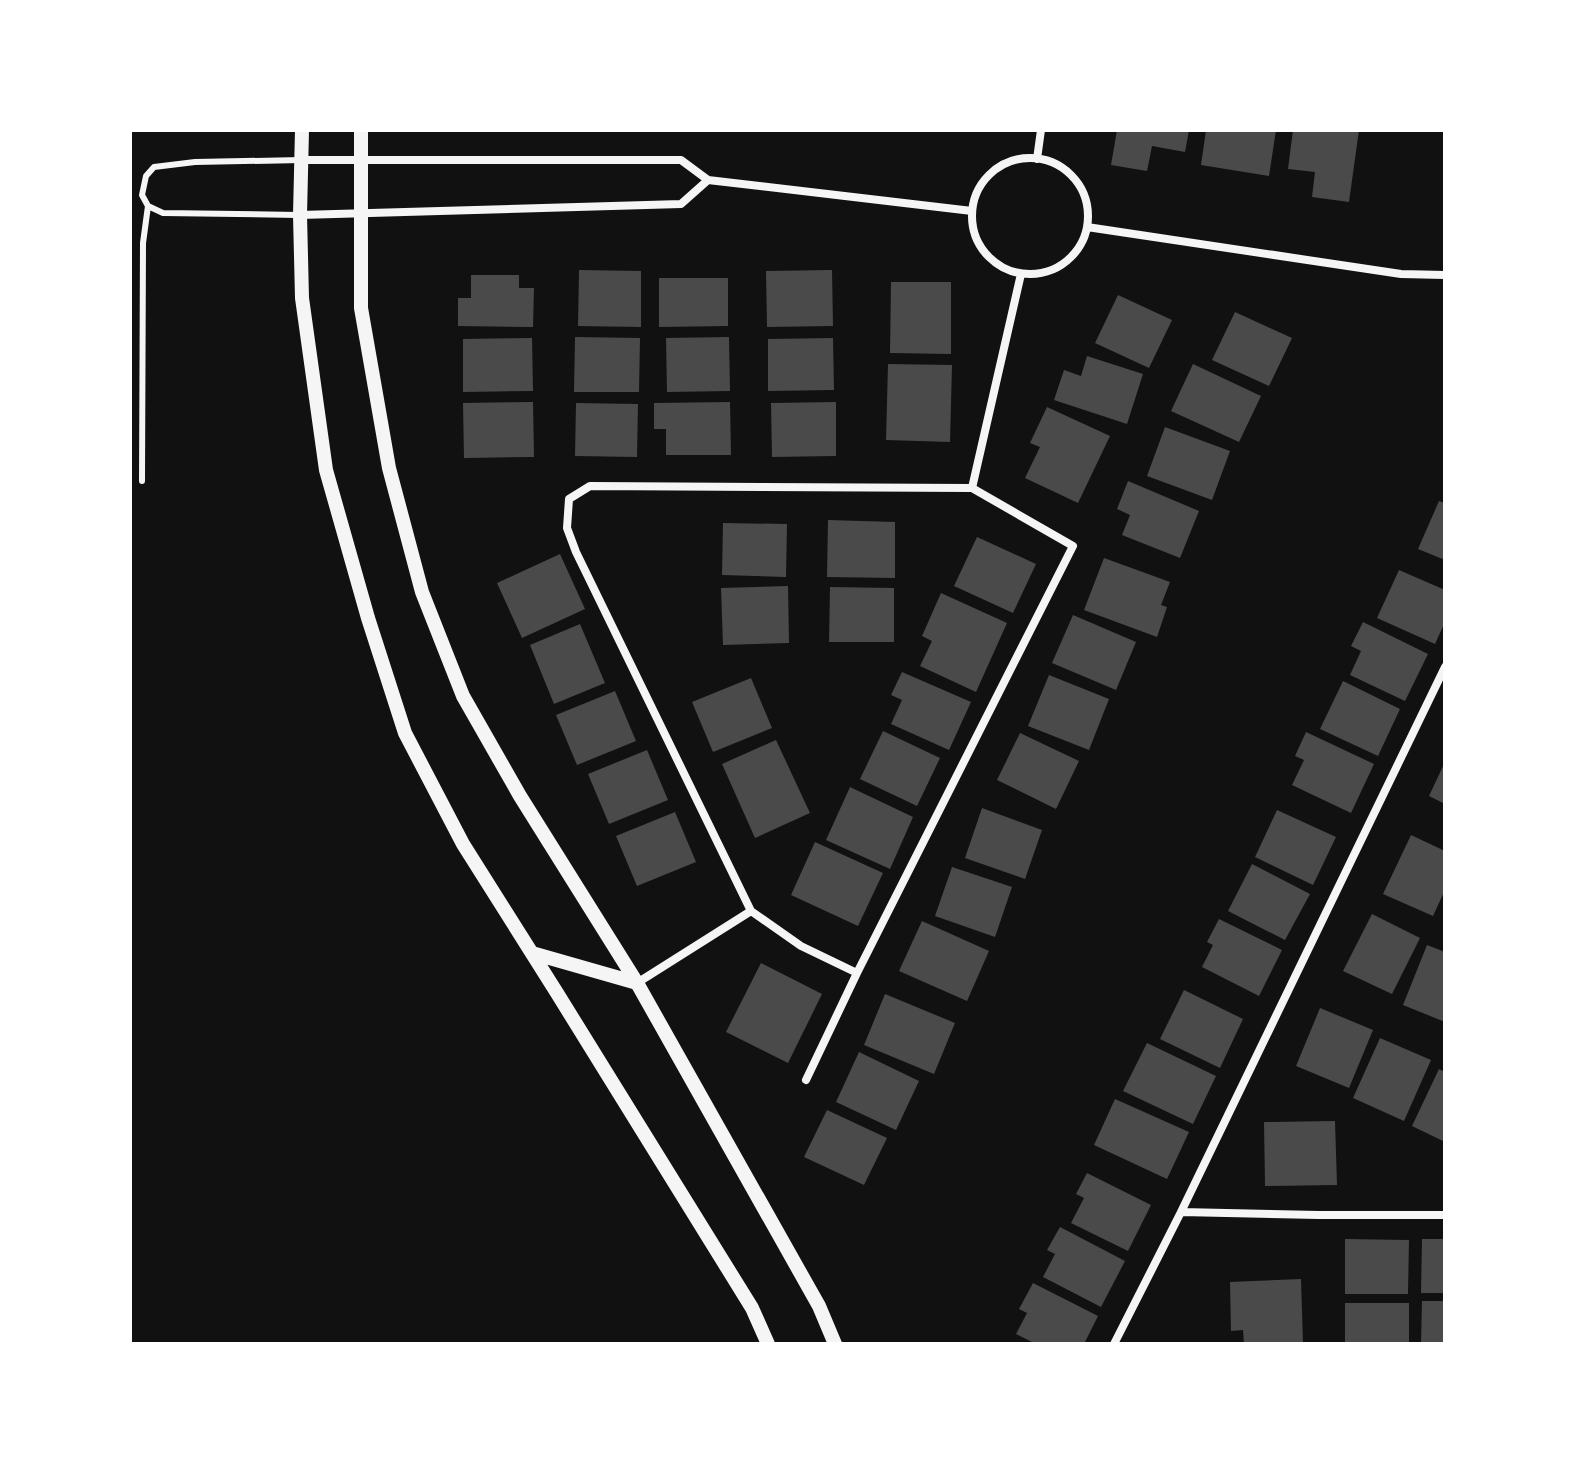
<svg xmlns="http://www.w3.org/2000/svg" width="1575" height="1474" viewBox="0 0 1575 1474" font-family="'Varela Round',sans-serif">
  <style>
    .building { fill: #4a4a4a }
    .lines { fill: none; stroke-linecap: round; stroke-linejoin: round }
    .service { stroke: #f5f5f5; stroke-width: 6 }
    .minor { stroke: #f5f5f5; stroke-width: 8 }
    .tertiary { stroke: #f5f5f5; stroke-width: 14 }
  </style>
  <rect width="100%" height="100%" fill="#111"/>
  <path class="building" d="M1117 130H1189L1185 152 1152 146 1147 171 1111 165Z
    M1206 130H1276L1269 176 1201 165Z
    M1293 130H1359L1349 202 1312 197 1315 172 1288 169Z
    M579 270 641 271V327L578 326Z
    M832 270 833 326 767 327 766 271Z
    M471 275H519V288H534L533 327 458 326V298H471Z
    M659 278H728V326L659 327Z
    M891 282H951V354L890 353Z
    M1118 295 1172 320 1149 368 1095 343Z
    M1235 312 1292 338 1269 386 1212 360Z
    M575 337 640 338 639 392H574Z
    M729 337 730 391 667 392 666 338Z
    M532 338 533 391 463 392V339Z
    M833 338 834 390 768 391V339Z
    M1087 356 1143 374 1127 424 1054 400 1064 370 1081 376Z
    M888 364 952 365 950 442 886 440Z
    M1193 364 1261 396 1239 442 1171 411Z
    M533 402 534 457 464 458 463 403Z
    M730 402 731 455H666V429H654V403Z
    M836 402V456L772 457 771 403Z
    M576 403 638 404 637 457 575 456Z
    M1047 407 1110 436 1078 503 1025 478 1040 447 1030 443Z
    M1165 427 1230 451 1212 500 1147 476Z
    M1128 481 1199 511 1180 558 1122 535 1130 515 1117 509Z
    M1439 501 1445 503V560L1418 549Z
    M828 520 895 522V578L827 577Z
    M723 523 787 524 786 577 722 575Z
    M977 537 1036 564 1013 613 954 586Z
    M560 554 585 609 522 638 497 583Z
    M1104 558 1170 582 1161 605 1167 607 1157 637 1084 610Z
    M1399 570 1445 590V622L1435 644 1377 618Z
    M788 586 789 643 723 645 721 588Z
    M830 587 894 588V642H829Z
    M941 593 1007 623 976 692 920 666 932 641 922 636Z
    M1073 615 1136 642 1116 690 1052 663Z
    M1363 622 1428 654 1405 701 1350 675 1361 651 1351 646Z
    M580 624 605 683 554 704 530 645Z
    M902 672 971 702 949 750 891 724 902 700 891 695Z
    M1049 675 1109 699 1089 750 1028 726Z
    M751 678 772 728 713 752 692 702Z
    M1343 681 1400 709 1378 756 1320 729Z
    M615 691 636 741 577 765 556 715Z
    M883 731 940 758 917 806 860 779Z
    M1306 732 1374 764 1351 813 1292 785 1304 760 1295 756Z
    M1020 733 1079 761 1056 809 997 780Z
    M776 740 810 813 755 838 722 764Z
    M647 750 668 800 609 824 588 774Z
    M1445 762V804L1429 796Z
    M850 787 913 817 890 869 826 840Z
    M982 808 1042 830 1025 879 965 858Z
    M1277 810 1336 837 1313 885 1255 857Z
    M675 812 696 862 637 886 616 836Z
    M1411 835 1445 851V890L1433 916 1383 894Z
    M815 842 883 873 858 926 791 895Z
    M1252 864 1310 894 1285 940 1228 911Z
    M952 867 1012 887 995 937 935 916Z
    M1372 914 1420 938 1392 994 1343 971Z
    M1219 919 1282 950 1259 996 1202 967 1213 945 1207 942Z
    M922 921 989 951 967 1001 899 971Z
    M1427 945 1445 952V1022L1403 1005Z
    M761 963 822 994 788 1063 726 1032Z
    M1184 990 1243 1019 1220 1068 1160 1039Z
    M885 994 955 1023 934 1074 864 1045Z
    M1320 1008 1373 1030 1349 1088 1296 1066Z
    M1380 1038 1431 1060 1404 1121 1353 1098Z
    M1147 1043 1216 1076 1193 1124 1123 1091Z
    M859 1052 919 1081 896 1130 836 1102Z
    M1439 1069 1445 1072V1142L1412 1126Z
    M1115 1099 1189 1132 1167 1179 1094 1145Z
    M827 1110 887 1138 864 1185 804 1157Z
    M1335 1121 1337 1185 1265 1186 1264 1122Z
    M1087 1173 1151 1205 1128 1251 1071 1223 1084 1198 1076 1194Z
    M1060 1227 1125 1261 1101 1307 1043 1277 1055 1254 1047 1250Z
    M1345 1239 1409 1240 1408 1294H1345Z
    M1422 1239H1445V1293H1421Z
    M1301 1279 1303 1344H1244L1243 1330 1231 1331 1230 1282Z
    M1033 1283 1098 1316 1084 1344H1036L1016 1334 1027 1313 1019 1309Z
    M1422 1301H1445V1344H1421Z
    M1345 1303H1409V1344H1345Z"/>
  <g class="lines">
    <path class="service" d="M299 215 163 213 148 206 142 195 146 176 154 167 195 162 302 160
      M142 481 143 243 148 206"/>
    <path class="minor" d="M972 216a58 58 0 1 1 116 0a58 58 0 1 1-116 0Z
      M1037 159 1041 130
      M302 160H681L708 180 972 211
      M300 215 681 204 708 180
      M1087 227 1401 274 1445 275
      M857 973 801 946 751 911 576 552 567 528 569 499 590 486 972 488
      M637 983 751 911
      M806 1080 857 973 1073 546 972 488 1021 274
      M1181 1212 1445 667
      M1114 1344 1181 1212 1319 1215H1445"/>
    <path class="tertiary" d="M302 130 300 215 302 298 326 470 368 618 405 733 463 844 557 993 752 1308 768 1344
      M361 130V308L389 468 422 592 463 696 520 796 637 983 819 1306 835 1344
      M532 953 637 983"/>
  </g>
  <rect width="1575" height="1474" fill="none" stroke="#ffffff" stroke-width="264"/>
</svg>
